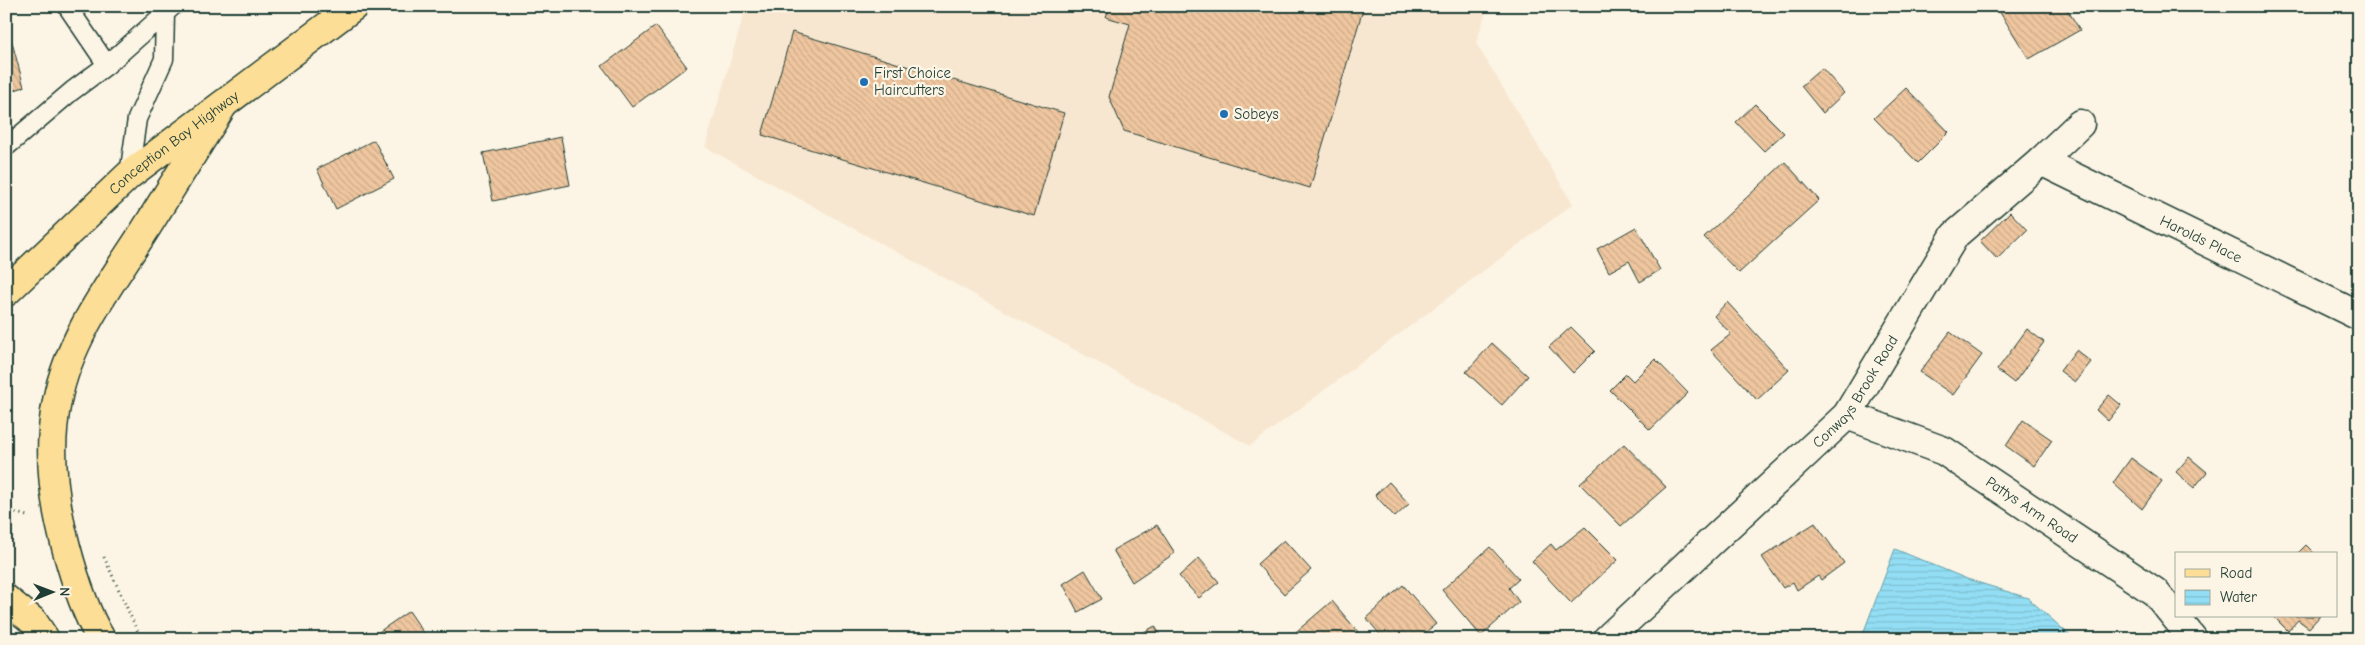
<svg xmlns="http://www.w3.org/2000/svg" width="2365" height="645" viewBox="0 0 2365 645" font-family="'Comic Neue',sans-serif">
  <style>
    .built { fill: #f8e7d0 }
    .water { fill: url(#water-rules); stroke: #659ea7 }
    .building { fill: url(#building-back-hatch); stroke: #1f3d34 }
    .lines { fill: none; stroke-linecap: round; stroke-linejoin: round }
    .service-casing { stroke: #1f3d34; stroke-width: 21 }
    .minor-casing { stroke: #1f3d34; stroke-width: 31 }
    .primary-casing { stroke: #1f3d34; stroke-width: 31 }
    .path { stroke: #1f3d34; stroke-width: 3; stroke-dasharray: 1 4; stroke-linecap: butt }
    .service { stroke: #fcf5e5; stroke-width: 18 }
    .minor { stroke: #fcf5e5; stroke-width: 28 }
    .primary { stroke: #fcde96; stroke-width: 28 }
    .poi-dot { fill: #1f6fb2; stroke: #fcf5e5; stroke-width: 2 }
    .labels { text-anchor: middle; stroke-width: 4.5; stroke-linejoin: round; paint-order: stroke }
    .poi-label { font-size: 15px; fill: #1f3d34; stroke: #fcf5e5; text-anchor: start }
    .street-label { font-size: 15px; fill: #1f3d34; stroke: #fcf5e5 }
  </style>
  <defs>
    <pattern id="water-rules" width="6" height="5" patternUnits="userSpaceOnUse" patternTransform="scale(1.25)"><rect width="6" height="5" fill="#93def4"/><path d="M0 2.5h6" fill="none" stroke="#7ebfd2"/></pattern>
    <pattern id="building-back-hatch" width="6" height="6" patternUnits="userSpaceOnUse" patternTransform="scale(1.25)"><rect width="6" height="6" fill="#efc69f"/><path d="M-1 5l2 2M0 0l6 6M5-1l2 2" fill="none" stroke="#ccab8a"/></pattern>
  </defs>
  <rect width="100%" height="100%" fill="#fcf5e5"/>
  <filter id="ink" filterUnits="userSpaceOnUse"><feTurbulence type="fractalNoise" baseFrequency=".02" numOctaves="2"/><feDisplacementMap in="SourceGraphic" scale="10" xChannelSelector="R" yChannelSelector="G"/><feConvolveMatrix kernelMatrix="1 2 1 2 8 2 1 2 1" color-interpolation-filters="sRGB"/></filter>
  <g filter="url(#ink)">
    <path class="built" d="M738 6H1488L1476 43 1573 204 1250 446 705 147 744 14Z"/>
    <path class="water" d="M1895 549 1967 579 2028 598 2074 639H1861Z"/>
    <path class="building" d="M1110 6H1364L1310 188 1124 131 1109 97 1130 24 1106 17Z
      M1996 6H2065L2080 30 2029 59Z
      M6 20 24 87 6 93Z
      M656 26 687 67 632 107 602 66Z
      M792 32 1064 113 1034 216 762 135Z
      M1822 68 1844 93 1823 113 1801 86Z
      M1906 88 1949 132 1918 163 1874 118Z
      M1755 104 1784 133 1764 151 1736 122Z
      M561 137 570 185 493 201 483 153Z
      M374 140 394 179 336 209 317 169Z
      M1785 162 1819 200 1739 273 1704 237Z
      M2010 212 2027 230 1997 259 1980 241Z
      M1636 227 1660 270 1640 282 1629 261 1609 272 1597 249Z
      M1727 302 1789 370 1757 400 1711 350 1731 334 1714 316Z
      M1571 327 1595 351 1573 373 1549 347Z
      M2027 329 2044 342 2014 383 1997 370Z
      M1950 332 1982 355 1953 395 1920 372Z
      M1492 343 1528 376 1502 405 1466 372Z
      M2076 350 2091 362 2075 382 2060 371Z
      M1655 359 1688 393 1650 430 1610 390 1626 374 1633 381Z
      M2109 395 2121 405 2108 421 2096 410Z
      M2023 420 2052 440 2034 466 2006 446Z
      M1624 444 1666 487 1621 526 1580 484Z
      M2189 457 2207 472 2194 488 2176 472Z
      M2131 458 2162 481 2142 509 2113 483Z
      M1389 482 1409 504 1395 517 1375 495Z
      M1815 523 1844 563 1821 580 1818 576 1797 590 1793 582 1783 588 1762 557Z
      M1157 525 1175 553 1132 582 1113 550Z
      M1585 527 1618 560 1571 603 1532 561 1551 544 1556 550Z
      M1284 540 1311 570 1284 594 1257 564Z
      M2306 545 2315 554H2297Z
      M1490 547 1519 579 1509 588 1519 602 1481 636 1442 590Z
      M1199 558 1219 582 1199 598 1179 576Z
      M1085 570 1102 599 1078 612 1063 584Z
      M1403 585 1436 624 1417 639H1384L1366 618Z
      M1332 601 1364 639H1292L1290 637Z
      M409 611 428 639H375L373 636Z
      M2273 616H2320L2309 628 2298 620 2288 631Z
      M1155 626 1162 639H1136L1135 637Z"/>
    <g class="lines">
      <g class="service-casing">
        <path id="service" d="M67 6 107 65
          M6 147 72 91 107 65 173 6
          M129 175 137 119 164 59 165 13"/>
      </g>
      <g class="minor-casing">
        <g id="minor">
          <path id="s1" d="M2041 161 2359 316"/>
          <path id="s2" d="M1847 415 1944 451 2155 592 2193 639"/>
          <path id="s3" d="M1607 639 1847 415 1955 235 2041 161 2080 124"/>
        </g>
      </g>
      <g class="primary-casing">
        <g id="primary">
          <path id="s4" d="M6 292 129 175 354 6"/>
          <path d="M6 599 33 621 45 639"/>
          <path d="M101 639C85 612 74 577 66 547 53 499 47 450 57 401 69 338 111 283 145 230 171 189 197 147 223 105"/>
        </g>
      </g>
      <path class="path" d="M6 510 27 516
        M104 557 141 639"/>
      <use href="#service" class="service"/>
      <use href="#minor" class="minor"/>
      <use href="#primary" class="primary"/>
    </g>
  </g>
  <g class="poi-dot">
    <circle cx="864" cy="82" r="5"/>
    <circle cx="1224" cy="114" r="5"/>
  </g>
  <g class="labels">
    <g class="poi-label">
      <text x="874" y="78">First Choice<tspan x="874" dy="17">Haircutters</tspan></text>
      <text x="1234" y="119">Sobeys</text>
    </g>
    <g class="street-label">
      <text dy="5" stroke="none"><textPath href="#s4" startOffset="225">Conception Bay Highway</textPath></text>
      <text dy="5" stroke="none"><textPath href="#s1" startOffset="178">Harolds Place</textPath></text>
      <text dy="5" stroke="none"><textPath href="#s3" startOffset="352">Conways Brook Road</textPath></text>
      <text dy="5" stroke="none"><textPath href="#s2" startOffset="209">Pattys Arm Road</textPath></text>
    </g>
  </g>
  <rect width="2365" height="645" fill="none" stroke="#fcf5e5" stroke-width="25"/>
  <rect x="12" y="12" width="2340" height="620" fill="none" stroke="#1f3d34" stroke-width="2" filter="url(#ink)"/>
  <rect x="2175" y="552" width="162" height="65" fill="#fcf5e5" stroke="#a4ab9e"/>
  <rect x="2185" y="569" width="25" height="8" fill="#fcde96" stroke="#a4ab9e"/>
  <text x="2220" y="578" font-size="15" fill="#1f3d34">Road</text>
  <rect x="2185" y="590" width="25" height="15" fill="url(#water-rules)" stroke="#a4ab9e"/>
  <text x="2220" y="602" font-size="15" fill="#1f3d34">Water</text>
  <g transform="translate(52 592) rotate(89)" stroke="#fcf5e5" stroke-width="4" paint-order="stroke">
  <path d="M0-4L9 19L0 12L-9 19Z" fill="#1f3d34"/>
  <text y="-8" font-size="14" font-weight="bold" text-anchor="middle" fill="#1f3d34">N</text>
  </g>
</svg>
